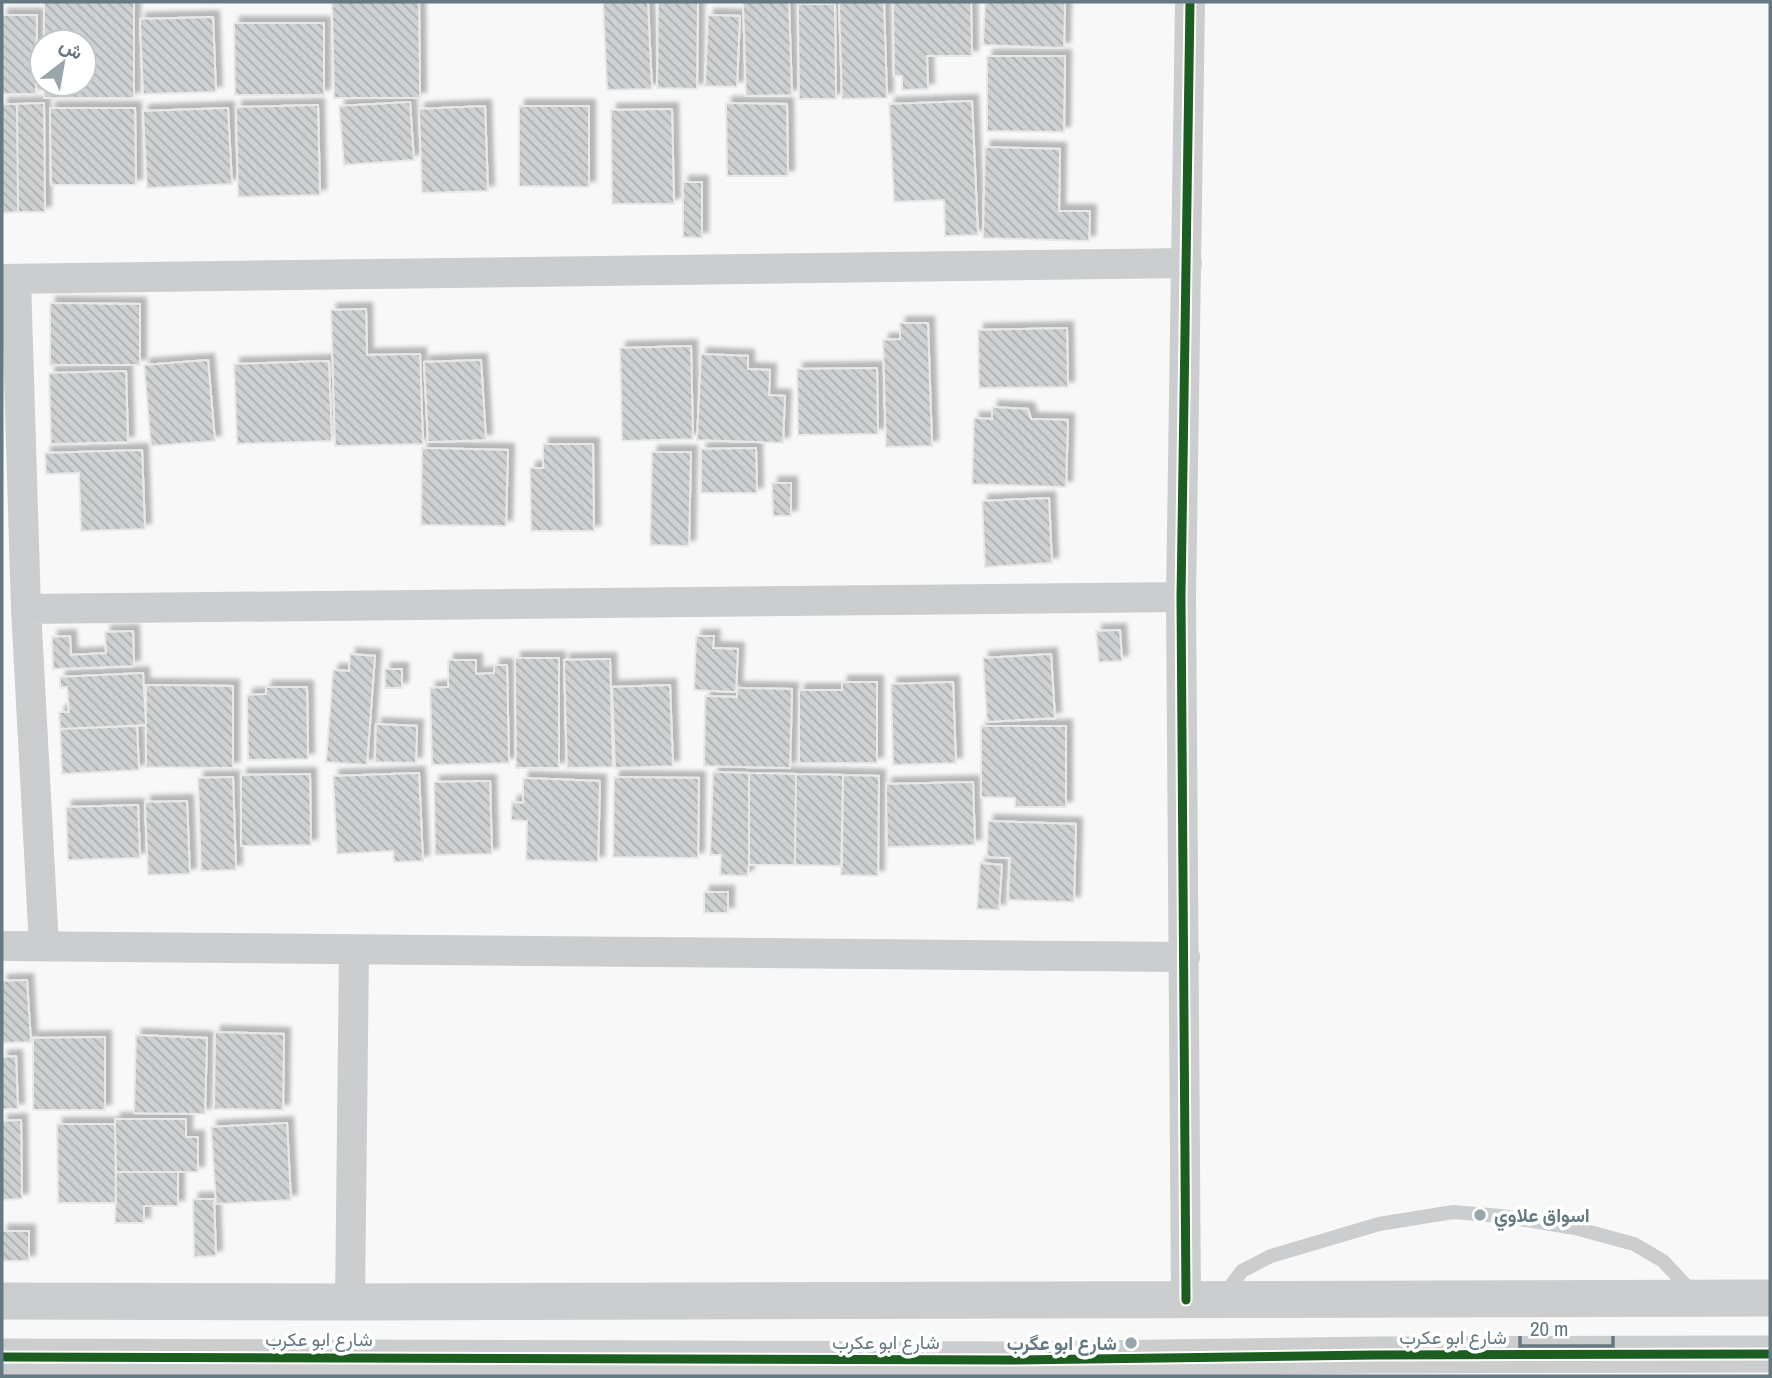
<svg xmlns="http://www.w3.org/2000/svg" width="1772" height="1378" viewBox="0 0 1772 1378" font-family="'Archivo Narrow',Vazirmatn,sans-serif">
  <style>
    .building { fill: url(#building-back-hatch); stroke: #e8e8e8; stroke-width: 2; filter: url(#shadow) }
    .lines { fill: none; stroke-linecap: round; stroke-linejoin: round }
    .service { stroke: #cbcdce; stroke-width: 14 }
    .minor { stroke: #cbcdce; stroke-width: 30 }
    .tertiary { stroke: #cbcdce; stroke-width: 37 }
    .cycleway-casing { stroke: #fff; stroke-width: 13 }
    .cycleway { stroke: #1b5e20; stroke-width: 9 }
    .poi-dot { fill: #98a5ab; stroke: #fff; stroke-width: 2.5 }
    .labels { text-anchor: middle; stroke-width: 7; stroke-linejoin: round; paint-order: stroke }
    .poi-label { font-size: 19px; font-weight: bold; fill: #647981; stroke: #fff; text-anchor: start }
    .street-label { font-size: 19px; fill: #647981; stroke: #fff }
  </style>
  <defs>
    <pattern id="building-back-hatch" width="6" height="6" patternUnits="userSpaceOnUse" patternTransform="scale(1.75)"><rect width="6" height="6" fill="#ced0d1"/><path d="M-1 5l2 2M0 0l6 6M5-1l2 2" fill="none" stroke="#abaeaf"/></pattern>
    <filter id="shadow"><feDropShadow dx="6" dy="-6" stdDeviation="2" flood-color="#0004"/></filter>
  </defs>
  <rect width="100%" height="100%" fill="#f8f8f8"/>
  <path class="building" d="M44 2H134V98H44V84H84V42H44Z
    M332 2H419L420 98H334Z
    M603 2H648L652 89 607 90Z
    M658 2H698L697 89 657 88Z
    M743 2H789L792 95 746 96Z
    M839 2H884L887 98 842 99Z
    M893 2H971L972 56H927L928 89 902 90V76H894Z
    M985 2H1065L1064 48 983 45Z
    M798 4H835L836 99H799Z
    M2 15H37L36 94H2Z
    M708 15 740 16 737 87 705 86Z
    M213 17 216 92 143 94 140 19Z
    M234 23H324V95H235Z
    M987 56H1065L1064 132 987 131Z
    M972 101 978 235 945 236 944 200 894 202 889 104Z
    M410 102 414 160 344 165 339 106Z
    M44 103 45 212H18L17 104Z
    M726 103 787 104 788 176H727Z
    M2 104H17L18 212 2 213Z
    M318 105 320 195 238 197 236 107Z
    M485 106 488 191 422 193 419 109Z
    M519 106H589V187L519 186Z
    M50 108H135L136 185H51Z
    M228 108 232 184 147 188 143 111Z
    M672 109 674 204H612L611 110Z
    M985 147 1060 149 1059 211H1090L1089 241 983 238Z
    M683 182H702V238L683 237Z
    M50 303 140 304V365H50Z
    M366 309 367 355 420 354 423 444 335 446 331 310Z
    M900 323H928L932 446 886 447 883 340 900 339Z
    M1067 328 1068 387 979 388 978 330Z
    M691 346 693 439 622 441 620 348Z
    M701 354 748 356V369L770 370 769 395 785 396 783 443 697 440Z
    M208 360 215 441 151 446 144 365Z
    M481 360 486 440 428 442 424 362Z
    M329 361 332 441 237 444 234 364Z
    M877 368 878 434 798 435 797 369Z
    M126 371 128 442 51 444 49 373Z
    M992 407 1028 409 1031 419 1068 420 1066 487 972 484 974 418 992 419Z
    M543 444H593L594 531H531L530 468H543Z
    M422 448 508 450 506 526 421 525Z
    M756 448 757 493H701V449Z
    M142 450 145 529 81 531 79 473 46 474 45 453Z
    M652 452H691L689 546 650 545Z
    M772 483H791V516H773Z
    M1049 498 1052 563 985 567 982 501Z
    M1120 630 1122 661 1099 662 1096 631Z
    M133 631 134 666 53 669 52 637 70 636 71 655 106 653 105 632Z
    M696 636H714L713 648 738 649 736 692 694 690Z
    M350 654 375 656 367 765 326 762 333 670 349 671Z
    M1051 654 1055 718 987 722 983 658Z
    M515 658H559V768H516Z
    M610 659 613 767 567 768 564 660Z
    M448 660H476V674L494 673V665H507L509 763 432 765 430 688 448 687Z
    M385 669H402V688H385Z
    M143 673 146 725 60 729 59 712H69L67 687 60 688V677Z
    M842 682H877V763H799V690H842Z
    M953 682 956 763 893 765 891 684Z
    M146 685 233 686V768L146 767Z
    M670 685 673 766 615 768 612 687Z
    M266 687H307L308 759 248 760 247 695 266 694Z
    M737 688 792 689 790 768 704 766 705 696 737 697Z
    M376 724 417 726 416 763 375 762Z
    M137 726 139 770 62 774 60 729Z
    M981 726H1066V807H1015V798L981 797Z
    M713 772 749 773V865L747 876 720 875 721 855H710Z
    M419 773 423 861 394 862 393 851 337 854 333 776Z
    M749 773 796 774 795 865H749Z
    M310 774 311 845 241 846V775Z
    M796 774 843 775 842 866 795 865Z
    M843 775 879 776 878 876 841 875Z
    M233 777 236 870 201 871 198 778Z
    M614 777 699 778 698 858 613 857Z
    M523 778 600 781 598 862 526 860 527 821 511 820 512 802 523 803Z
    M490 781 492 854 435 855 434 782Z
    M973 782 975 845 887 847 886 784Z
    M187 801 190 874 148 875 145 802Z
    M138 805 140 858 68 860 66 807Z
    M988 821 1076 824 1074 902 1008 900 1010 858 987 857Z
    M980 863 1002 865 999 910 977 909Z
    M704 892H728V913H704Z
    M27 980 31 1042 2 1043V981Z
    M215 1032 284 1034 283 1110 214 1109Z
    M136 1035 207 1038 205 1114 134 1113Z
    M105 1037V1110H33V1038Z
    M16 1056 18 1109H2V1057Z
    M115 1119H186V1137H198V1172H116Z
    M21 1120 22 1199 2 1200V1121Z
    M287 1123 291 1200 216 1204 211 1127Z
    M57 1124H115L116 1203H58Z
    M116 1172H178V1206H144V1223H115Z
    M193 1199H214L216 1256 194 1257Z
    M2 1231H29V1261H2Z"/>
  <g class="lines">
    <path class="service" d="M1223 1296 1242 1271 1271 1256 1379 1224 1453 1212 1501 1216 1575 1228 1634 1244 1663 1261 1694 1294"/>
    <path class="minor" d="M2 279 1187 263
      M16 279 26 609 44 946
      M26 609 1181 597
      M2 946 1185 957
      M1186 1300 1181 597 1190 2
      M350 1302 354 950"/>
    <path class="tertiary" d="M2 1301 350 1302 1770 1298
      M2 1357 1014 1360 1373 1355 1770 1354"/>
    <g class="cycleway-casing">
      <path id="cycleway" d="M1186 1300 1181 597 1190 2
        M2 1357 1014 1360 1373 1355 1770 1354"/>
    </g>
    <use href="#cycleway" class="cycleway"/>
  </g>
  <g class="poi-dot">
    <circle cx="1480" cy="1215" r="7"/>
    <circle cx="1131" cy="1343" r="7"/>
  </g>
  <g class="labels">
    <g class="poi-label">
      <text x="1494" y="1222">اسواق علاوي</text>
      <text x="1117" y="1350" text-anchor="end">شارع ابو عگرب</text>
    </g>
    <g class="street-label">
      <text x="1453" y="1344">شارع ابو عكرب</text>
      <text x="319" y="1346">شارع ابو عكرب</text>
      <text x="886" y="1349">شارع ابو عكرب</text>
    </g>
  </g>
  <rect width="1772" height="1378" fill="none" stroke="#647981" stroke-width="7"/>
  <g transform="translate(63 63) rotate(31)"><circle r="33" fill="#ffffff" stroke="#c1c9cd" stroke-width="2"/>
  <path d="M0-5L12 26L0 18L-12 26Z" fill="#98a5ab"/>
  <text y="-10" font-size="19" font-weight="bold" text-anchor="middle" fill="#647981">ش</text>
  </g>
  <path d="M1520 1336v10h93v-10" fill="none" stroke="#647981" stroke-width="3.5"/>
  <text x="1530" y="1336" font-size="21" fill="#647981" stroke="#ffffff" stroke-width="5" paint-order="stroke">20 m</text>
</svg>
